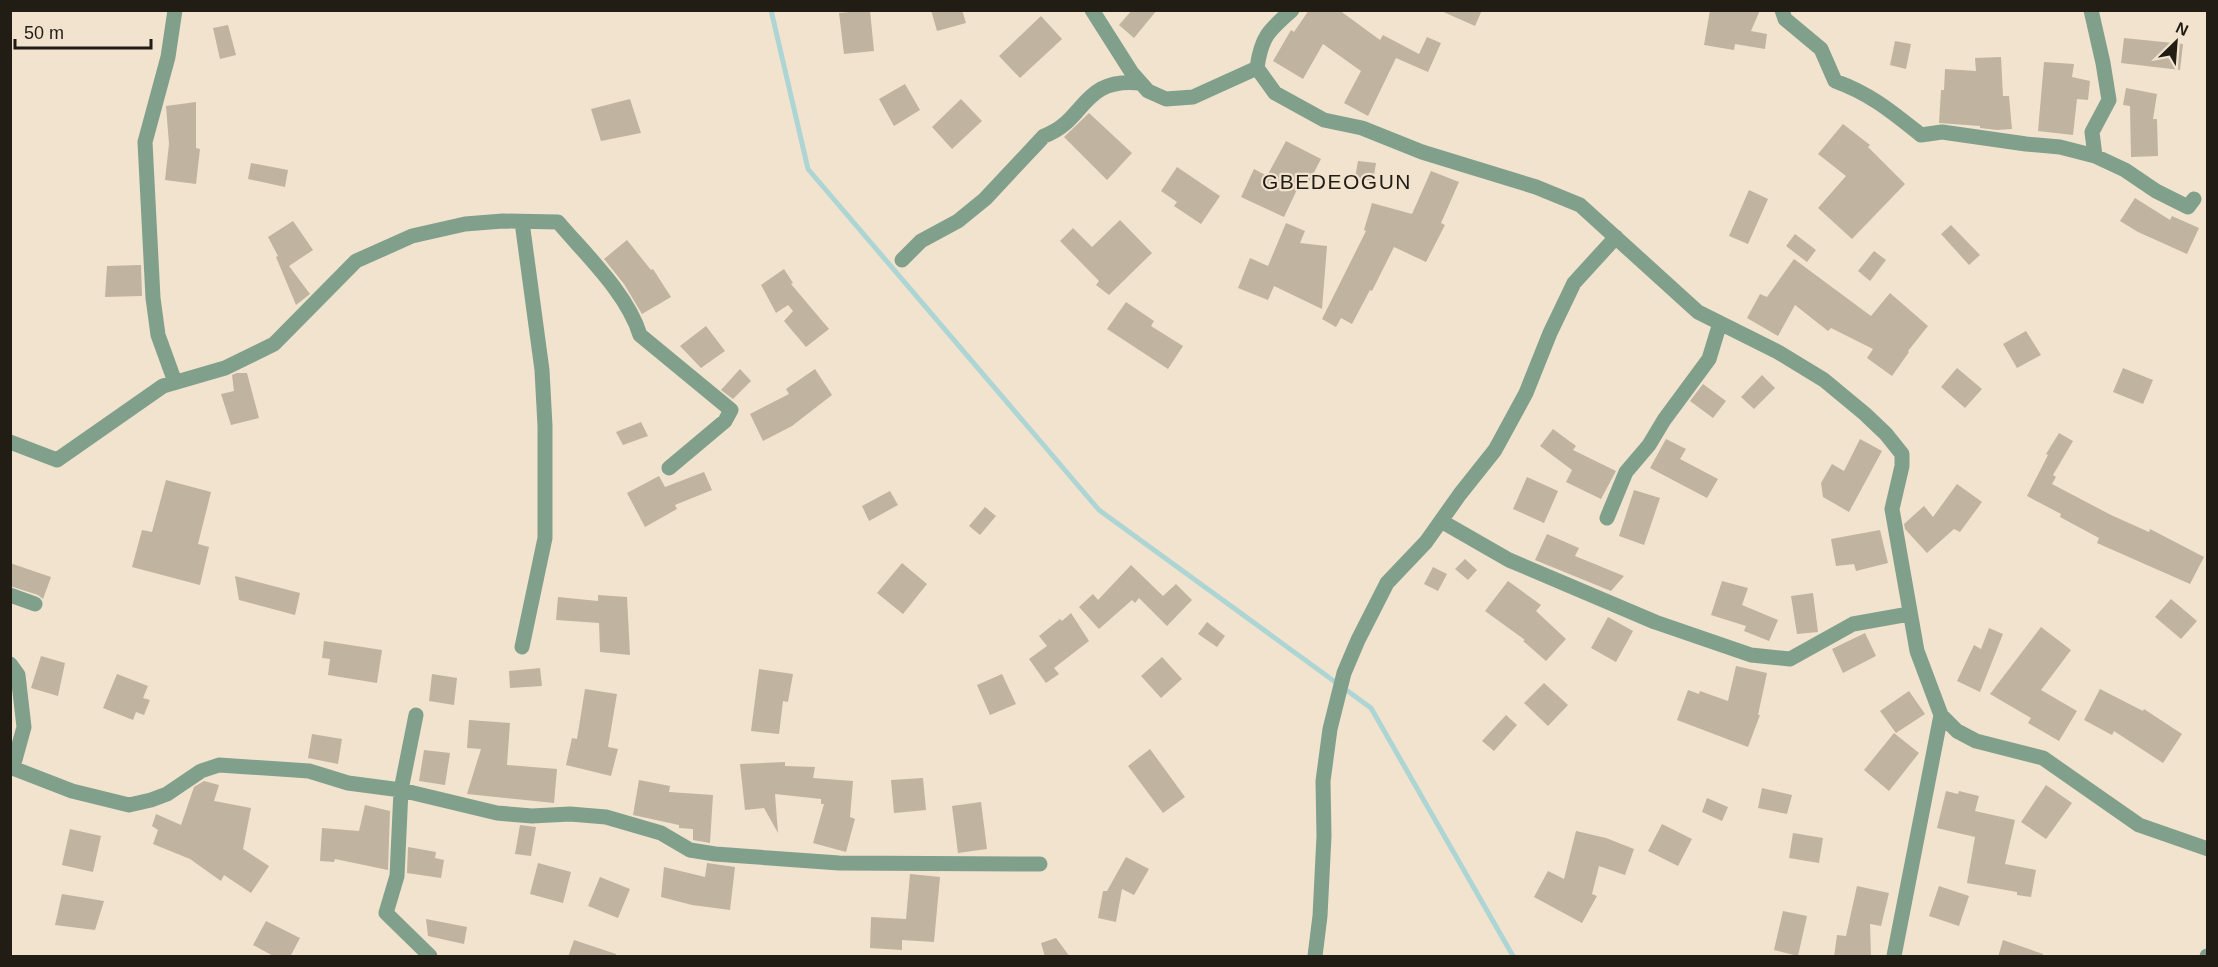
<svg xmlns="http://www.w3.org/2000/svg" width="2218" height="967" viewBox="0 0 2218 967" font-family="Helvetica,sans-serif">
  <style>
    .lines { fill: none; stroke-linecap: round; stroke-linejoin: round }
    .stream { stroke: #add5d4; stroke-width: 5 }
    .building { fill: #c0b39f }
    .minor { stroke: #81a08b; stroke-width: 15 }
    .labels { text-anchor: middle; stroke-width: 4.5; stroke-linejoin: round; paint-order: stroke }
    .quarter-label { font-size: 21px; letter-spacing: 1.5px; fill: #211c14; stroke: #f2e3cf }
  </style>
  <rect width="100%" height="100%" fill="#f2e3cf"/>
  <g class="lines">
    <path class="stream" d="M771 10 808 169 1099 510 1371 708 1513 956"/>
  </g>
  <path class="building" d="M870 10 874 51 844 54 839 13Z
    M931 10H962L966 23 937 31Z
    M1132 10H1157L1134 38 1119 25Z
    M1309 10H1339L1380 40 1383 35 1419 54 1427 37 1441 43 1428 72 1396 58 1368 116 1344 103 1361 71 1323 44 1303 79 1273 61 1291 30 1294 32Z
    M1439 10H1482L1475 26Z
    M1710 10H1760L1751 31 1767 34 1765 49 1735 44 1734 50 1704 45Z
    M1041 16 1062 39 1020 78 999 56Z
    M228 25 236 55 220 59 213 28Z
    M2124 38 2183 44 2180 70 2121 63Z
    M1895 41 1911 44 1906 69 1890 65Z
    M2001 57 2003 96H2009L2012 129 1997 130 1980 128V126L1939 123 1941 90H1944L1945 69 1976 71 1975 58Z
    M2044 62 2074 64 2072 77 2090 81 2088 100 2077 99 2073 135 2038 131Z
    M905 84 920 110 894 126 879 99Z
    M2126 88 2157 94 2153 119H2157L2158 156 2131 157 2130 106 2123 105Z
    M630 99 641 133 601 141 591 109Z
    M961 99 982 121 952 149 932 127Z
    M196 102V148L200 149 196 184 165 180 169 144 166 106Z
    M1089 113 1132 153 1107 180 1064 137Z
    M1843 124 1870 145 1868 147 1905 184 1852 239 1818 208 1846 176 1818 154Z
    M1286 141 1321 159 1309 182 1302 179 1284 217 1241 197 1254 169 1267 176Z
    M1358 161 1376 163 1373 181 1355 178Z
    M251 163 288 170 285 187 248 179Z
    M1177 167 1220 196 1201 224 1174 206 1177 202 1161 191Z
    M1431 171 1459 182 1441 223 1445 225 1426 262 1394 247 1372 291 1370 290 1352 324 1341 318 1336 327 1322 319 1366 231 1364 230 1372 203 1412 214Z
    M1749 190 1768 199 1748 244 1729 236Z
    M2135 198 2170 220 2172 216 2199 228 2187 254 2138 232 2120 221Z
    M1120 220 1152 253 1109 295 1096 285 1099 281 1060 241 1073 228 1092 247Z
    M293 221 313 250 289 266 310 294 296 305 276 257 278 256 268 237Z
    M1286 223 1305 231 1300 243 1327 246 1322 309 1274 286 1268 300 1238 288 1250 258 1268 266Z
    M1951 225 1980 255 1969 265 1941 234Z
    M1795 234 1816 250 1807 262 1786 246Z
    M627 240 651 270 653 269 671 297 642 314 624 284 604 259Z
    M1874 251 1886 260 1870 281 1858 271Z
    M1794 259 1871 316 1890 293 1928 326 1908 351 1909 352 1892 376 1867 358 1873 349 1831 328 1828 331 1795 305 1778 336 1747 318 1760 294 1767 297Z
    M141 265 142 296 105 297 107 266Z
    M784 269 793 283 791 284 829 329 806 347 784 321 793 311 788 305 776 313 761 285Z
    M1126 302 1154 321 1151 326 1183 346 1168 369 1107 329Z
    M706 326 725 351 701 368 680 346Z
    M2026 331 2041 355 2017 368 2003 344Z
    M1957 368 1982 389 1965 408 1941 387Z
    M2123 368 2153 380 2143 404 2113 392Z
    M740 369 751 381 733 399 721 390Z
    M815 369 832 395 792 426 763 441 750 414 789 394 786 389Z
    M237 373H247L259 418 231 425 221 394 234 391 232 375Z
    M1762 375 1775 388 1754 409 1741 397Z
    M1703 384 1726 401 1713 418 1690 401Z
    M641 422 648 436 623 445 616 432Z
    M1553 429 1576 446 1573 450 1616 471 1601 499 1566 482 1572 470 1540 446Z
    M2059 433 2073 441 2053 475 2056 477 2052 484 2111 515 2149 532 2150 529 2204 557 2190 584 2097 543 2099 538 2060 517 2061 514 2027 496 2048 455 2046 454Z
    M1666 439 1686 449 1680 459 1718 479 1707 498 1650 468Z
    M1860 439 1882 451 1849 512 1823 497 1821 483 1832 464 1844 471Z
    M704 472 712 490 675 505 677 509 645 527 627 493 659 476 665 487Z
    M1527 477 1558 491 1544 523 1513 509Z
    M166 480 211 492 198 544 209 547 200 585 132 567 142 530 152 532Z
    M1957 484 1982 502 1960 532 1954 529 1927 553 1905 529 1904 524 1924 506 1933 517Z
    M1634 490 1660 498 1644 545 1619 536Z
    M890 491 898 505 869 521 862 506Z
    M985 507 996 516 980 535 969 526Z
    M1880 530 1888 563 1856 571 1854 564 1836 566 1831 539Z
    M1547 534 1579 548 1575 556 1624 576 1611 591 1535 560Z
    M1465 559 1477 570 1468 580 1455 569Z
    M10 563 51 577 43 599 38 595 10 586Z
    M902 563 927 584 903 614 877 593Z
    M1131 565 1163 596 1176 584 1192 600 1167 626 1139 598 1135 603 1132 600 1099 629 1079 607 1093 594 1098 600Z
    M1433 567 1447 574 1438 591 1424 584Z
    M235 576 300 593 295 615 239 600Z
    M1508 581 1541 605 1536 611 1566 639 1546 661 1523 641 1525 640 1485 611Z
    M1722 581 1748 588 1742 605 1778 620 1769 641 1744 631 1746 626 1711 615Z
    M1813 593 1818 632 1797 634 1791 596Z
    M598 595 627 597 630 655 600 652 599 623 556 620 558 597 598 601Z
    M2171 599 2197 621 2181 639 2155 617Z
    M1071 613 1089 641 1054 668 1059 674 1046 683 1029 659 1047 646 1039 636 1060 619 1062 621Z
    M1608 617 1633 631 1616 662 1591 648Z
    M1207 622 1225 636 1217 647 1198 634Z
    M2041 627 2071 650 2041 690 2077 711 2059 741 2028 723 2031 718 1990 694Z
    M1989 628 2003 634 1980 692 1957 681 1974 645 1981 649Z
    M1865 633 1876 656 1843 673 1832 649Z
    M324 641 382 650 377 683 328 675 330 659 322 658Z
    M41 656 65 663 58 696 31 688Z
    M1162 657 1182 679 1161 698 1141 676Z
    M1736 666 1767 673 1758 715H1760L1748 747 1677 720 1688 690 1699 694 1700 691 1728 701Z
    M540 668 542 686 510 688 509 671Z
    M759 669 793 674 788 702 783 701 779 734 751 731Z
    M117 674 148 686 143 698 150 700 144 715 136 712 133 720 103 708Z
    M432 674 457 678 454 705 429 701Z
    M1002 674 1016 704 990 715 977 685Z
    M1544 683 1568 705 1548 726 1524 703Z
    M585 689 617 694 608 747 618 749 611 776 566 765 572 738 577 739Z
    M2100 689 2143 711 2144 709 2182 734 2163 763 2114 731 2112 735 2084 720Z
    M1909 691 1925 714 1896 733 1880 711Z
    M1506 715 1517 725 1494 751 1482 741Z
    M469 720 510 723 507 765 557 769 554 803 467 794 481 749 467 748Z
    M1894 733 1919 753 1889 791 1864 770Z
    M312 734 342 739 338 764 308 758Z
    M1150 749 1185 797 1163 813 1128 766Z
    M424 750 450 753 445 785 419 781Z
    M785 762V766L815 767 813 778 853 781 850 817 855 819 846 852 813 843 824 804H821V799L775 794 778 833 764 808 745 810 740 764Z
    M923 778 926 810 894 813 891 780Z
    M639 780 670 786 669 792 713 795 710 843 693 840V829L679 828V825L633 815Z
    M204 781 219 785 214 801 251 808 243 849 269 866 251 893 224 875 221 881 190 859 153 844 158 830 152 826 156 814 181 825 194 787Z
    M2046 785 2072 803 2046 839 2021 822Z
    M1762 788 1792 795 1787 814 1758 808Z
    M1946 791 1958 794 1959 791 1979 796 1975 811 2015 820 2005 864 2036 870 2031 897 2017 895V892L1967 883 1975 837 1937 828Z
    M1707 798 1728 807 1722 821 1702 812Z
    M981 802 987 849 958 853 952 806Z
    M365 805 390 811 388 870 335 859 334 862 320 861 322 828 359 831Z
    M1662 824 1692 839 1678 866 1648 851Z
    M520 825 536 827 531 856 515 854Z
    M70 829 101 836 93 872 62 865Z
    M1576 831 1606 838 1634 849 1625 875 1599 866 1592 894 1597 896 1582 923 1534 897 1548 871 1564 879Z
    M1793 833 1823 838 1819 863 1789 858Z
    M408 847 436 852 435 858 444 860 441 878 407 873Z
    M1126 857 1149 869 1134 895 1122 889 1116 922 1098 918 1103 891H1107Z
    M538 863 571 872 563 903 530 894Z
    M707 863 735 867 730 910 692 905 661 897 664 867 705 877Z
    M910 874 940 877 934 942 902 940V950L870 948 871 917 906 919Z
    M600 877 630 889 618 918 588 906Z
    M1857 886 1889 893 1881 926 1870 924 1871 957H1834L1837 935 1846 936Z
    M1939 886 1969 896 1959 926 1929 916Z
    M62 894 104 901 95 930 55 925Z
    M1783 911 1807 916 1798 956 1774 950Z
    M426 919 467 927 464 944 428 936Z
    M266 921 300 938 290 957H275L253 945Z
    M1056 938 1070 957H1045L1041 943Z
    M574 940 616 954V957H568Z
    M2003 940 2043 954V957H1998Z"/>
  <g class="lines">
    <path class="minor" d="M175 10 168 57 145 142 153 298 158 335 175 382
      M1092 10 1132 73 1148 91 1166 99 1193 97 1257 68
      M1292 10C1269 30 1261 37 1257 68L1275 93 1324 120 1362 128 1422 152 1536 187 1580 205 1698 312 1778 352 1824 380 1865 414 1886 434 1902 454V466L1892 509 1917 651 1941 715 1894 956
      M1782 10 1785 19 1821 49 1835 81C1871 94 1892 112 1921 135L1942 132 2026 144 2060 147 2095 156 2125 170 2156 191 2188 207 2194 199
      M2091 10 2103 63 2109 100 2092 132 2095 156
      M902 260 921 241 958 221 985 199 1044 136C1086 121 1081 77 1140 83
      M10 442 57 460 163 386 225 368 274 344 356 261 412 236 465 224 503 221 558 222C586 255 627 293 640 335L731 410 725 421 669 468
      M1607 518 1626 472 1649 445 1664 420 1709 359 1720 323
      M1441 521 1509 560 1655 622 1751 655 1790 659 1853 624 1909 614
      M10 595 35 604
      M522 647 545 538V426L542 370 522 222
      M10 664 18 675 24 727 13 767
      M416 715 401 790 397 876 386 913 430 956
      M1941 715 1957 731 1976 741 2043 758 2139 825 2208 849
      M10 767 72 791 129 805 151 800 167 794 201 771 219 765 309 771 348 783 401 790 497 813 532 816 570 814 606 817 661 833 690 850 715 854 839 863 1040 864
      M1315 956 1320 916 1324 836 1323 781 1330 729 1344 673 1358 640 1387 583 1426 542 1460 494 1495 450 1526 393 1550 333 1574 283 1616 237
      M2207 956H2208"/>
  </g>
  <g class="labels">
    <g class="quarter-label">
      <text x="1337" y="189">GBEDEOGUN</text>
    </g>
  </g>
  <rect width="2218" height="967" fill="none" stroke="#211c14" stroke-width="24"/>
  <g transform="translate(2176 42) rotate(25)" stroke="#f2e3cf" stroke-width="4.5" paint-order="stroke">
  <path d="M0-4.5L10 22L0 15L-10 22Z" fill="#211c14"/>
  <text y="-9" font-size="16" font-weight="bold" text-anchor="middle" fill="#211c14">N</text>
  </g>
  <path d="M15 39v9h136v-9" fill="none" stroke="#211c14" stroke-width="3"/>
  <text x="24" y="39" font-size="18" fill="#211c14" stroke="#f2e3cf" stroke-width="4.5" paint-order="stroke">50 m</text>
</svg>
